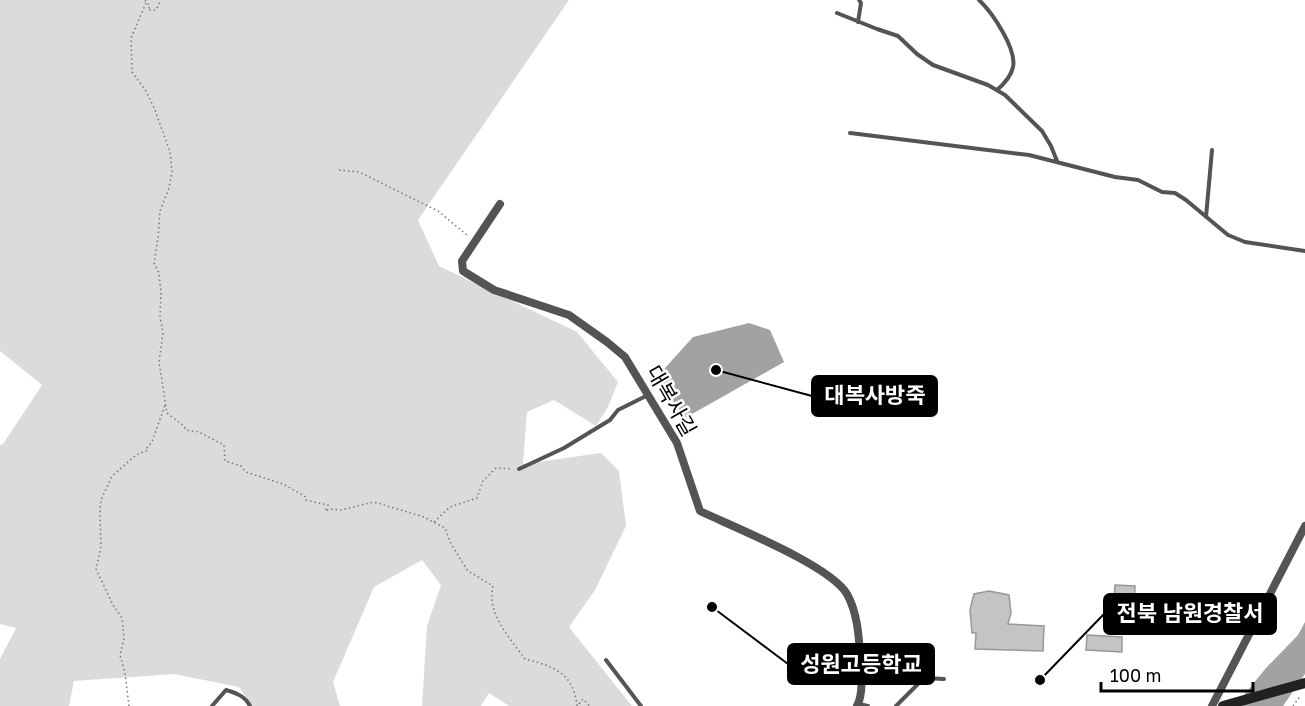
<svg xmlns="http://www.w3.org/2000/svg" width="1305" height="706" viewBox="0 0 1305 706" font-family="'Golos Text','Noto Sans KR',sans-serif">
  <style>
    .green { fill: #dbdbdb }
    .water { fill: #a2a2a2 }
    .building { fill: #c4c4c4; stroke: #989898; stroke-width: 1.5 }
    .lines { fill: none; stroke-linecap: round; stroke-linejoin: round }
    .path { stroke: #767676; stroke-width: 1.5; stroke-dasharray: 1.5 3; stroke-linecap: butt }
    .lane { stroke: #545454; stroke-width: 4 }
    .street { stroke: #545454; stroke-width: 8 }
    .secondary { stroke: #212121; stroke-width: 10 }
    .labels { text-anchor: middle; stroke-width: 5; stroke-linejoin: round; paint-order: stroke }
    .street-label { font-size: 21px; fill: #000; stroke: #fff }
    .leader { fill: none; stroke: #000; stroke-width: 2 }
    .callout-dot { fill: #000; stroke: #fff; stroke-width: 2 }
    .callout { fill: #000; stroke: #000; stroke-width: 2 }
    .callout-label { font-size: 22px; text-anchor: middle; font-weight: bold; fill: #fff }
  </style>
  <rect width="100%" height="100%" fill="#fff"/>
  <path class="green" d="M0 0H569L418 220 439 266 577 332 618 382 608 407 596 426 554 400 527 412 523 464 601 453 619 471 626 526 595 590 569 627 632 706H509L489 693 481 706H422L427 626 441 585 422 560 374 587 333 682 340 706H252L239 687 174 674 74 681 69 706H0V659L16 628 0 624V445L3 444 42 385 0 351Z"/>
  <path class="water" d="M749 323 770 330 784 362 685 418 656 378 693 337Z
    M1305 622V674L1283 706H1235L1266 668 1298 635Z"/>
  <path class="building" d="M1115 585 1135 586 1134 619 1113 618Z
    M989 591 1009 595 1011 613 1008 624 1044 626 1043 651 975 649 976 633H972L970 610 974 594Z
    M1087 635 1122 637V652L1086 650Z"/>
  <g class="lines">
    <path class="path" d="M145 0 150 6 148 10H156L161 0
      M146 3 131 38 132 72 146 91 155 110 170 152 172 172 169 188 160 211 158 238 154 263 159 273 161 293 160 316 163 333 159 362 167 413 184 426 186 430 199 432 224 445 225 461 241 466 246 472 283 484 306 497V500L328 505 325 511 332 509 341 510 374 502 424 517 445 528 451 544 468 571 493 586C486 613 510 638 525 659 553 666 574 673 577 706L583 699 590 706
      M339 170 359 172 438 211 467 235
      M434 522 450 507 477 498 483 481 496 468 512 469
      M129 706 125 673 120 655 124 638 122 618 113 605 96 569 101 547 100 511 101 500 112 476 136 455 148 450 147 448 152 442 165 405
      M1293 706 1301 695"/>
    <path class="lane" d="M979 0C992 12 1017 49 1013 67 1011 76 1004 84 997 90
      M837 13 877 29 898 36 917 54 933 65 988 85 1005 95 1042 131 1051 146 1057 161
      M858 22 861 3 859 0
      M850 133 1029 155 1115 177 1138 180 1162 192 1175 193 1186 200 1228 235 1245 242 1305 251
      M1206 217 1212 150
      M519 469 564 448 610 420 618 410 648 395
      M606 660 641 706
      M859 704 868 706
      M212 706 226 690C236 693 245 696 250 706
      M896 706 924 678 944 679"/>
    <path class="street" d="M500 204 462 261 463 271 494 290 569 315 607 342 625 357 677 443 700 511C733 527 830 565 847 594 857 612 859 635 860 656 861 671 864 693 857 706
      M1212 706 1305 526"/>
    <path class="secondary" d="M1223 706 1305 683"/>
  </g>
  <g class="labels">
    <g class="street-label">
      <text transform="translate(671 401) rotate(60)" y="7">대복사길</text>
    </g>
  </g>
  <path class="leader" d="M716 370L812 396M1040 680L1104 614M712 607L788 664"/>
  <g class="callout-dot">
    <circle cx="716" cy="370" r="6"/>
    <circle cx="1040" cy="680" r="6"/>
    <circle cx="712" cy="607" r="6"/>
  </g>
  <g class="callout">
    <rect x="812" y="376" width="125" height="40" rx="6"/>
    <rect x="1104" y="594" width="172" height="40" rx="6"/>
    <rect x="788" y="644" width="146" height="40" rx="6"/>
  </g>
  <g class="callout-label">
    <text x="875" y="403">대복사방죽</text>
    <text x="1190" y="621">전북 남원경찰서</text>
    <text x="861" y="672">성원고등학교</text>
  </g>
  <path d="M1101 682v9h152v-9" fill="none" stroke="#000000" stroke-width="3"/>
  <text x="1110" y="682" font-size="18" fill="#000000" stroke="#ffffff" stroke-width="4.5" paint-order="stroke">100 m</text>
</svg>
